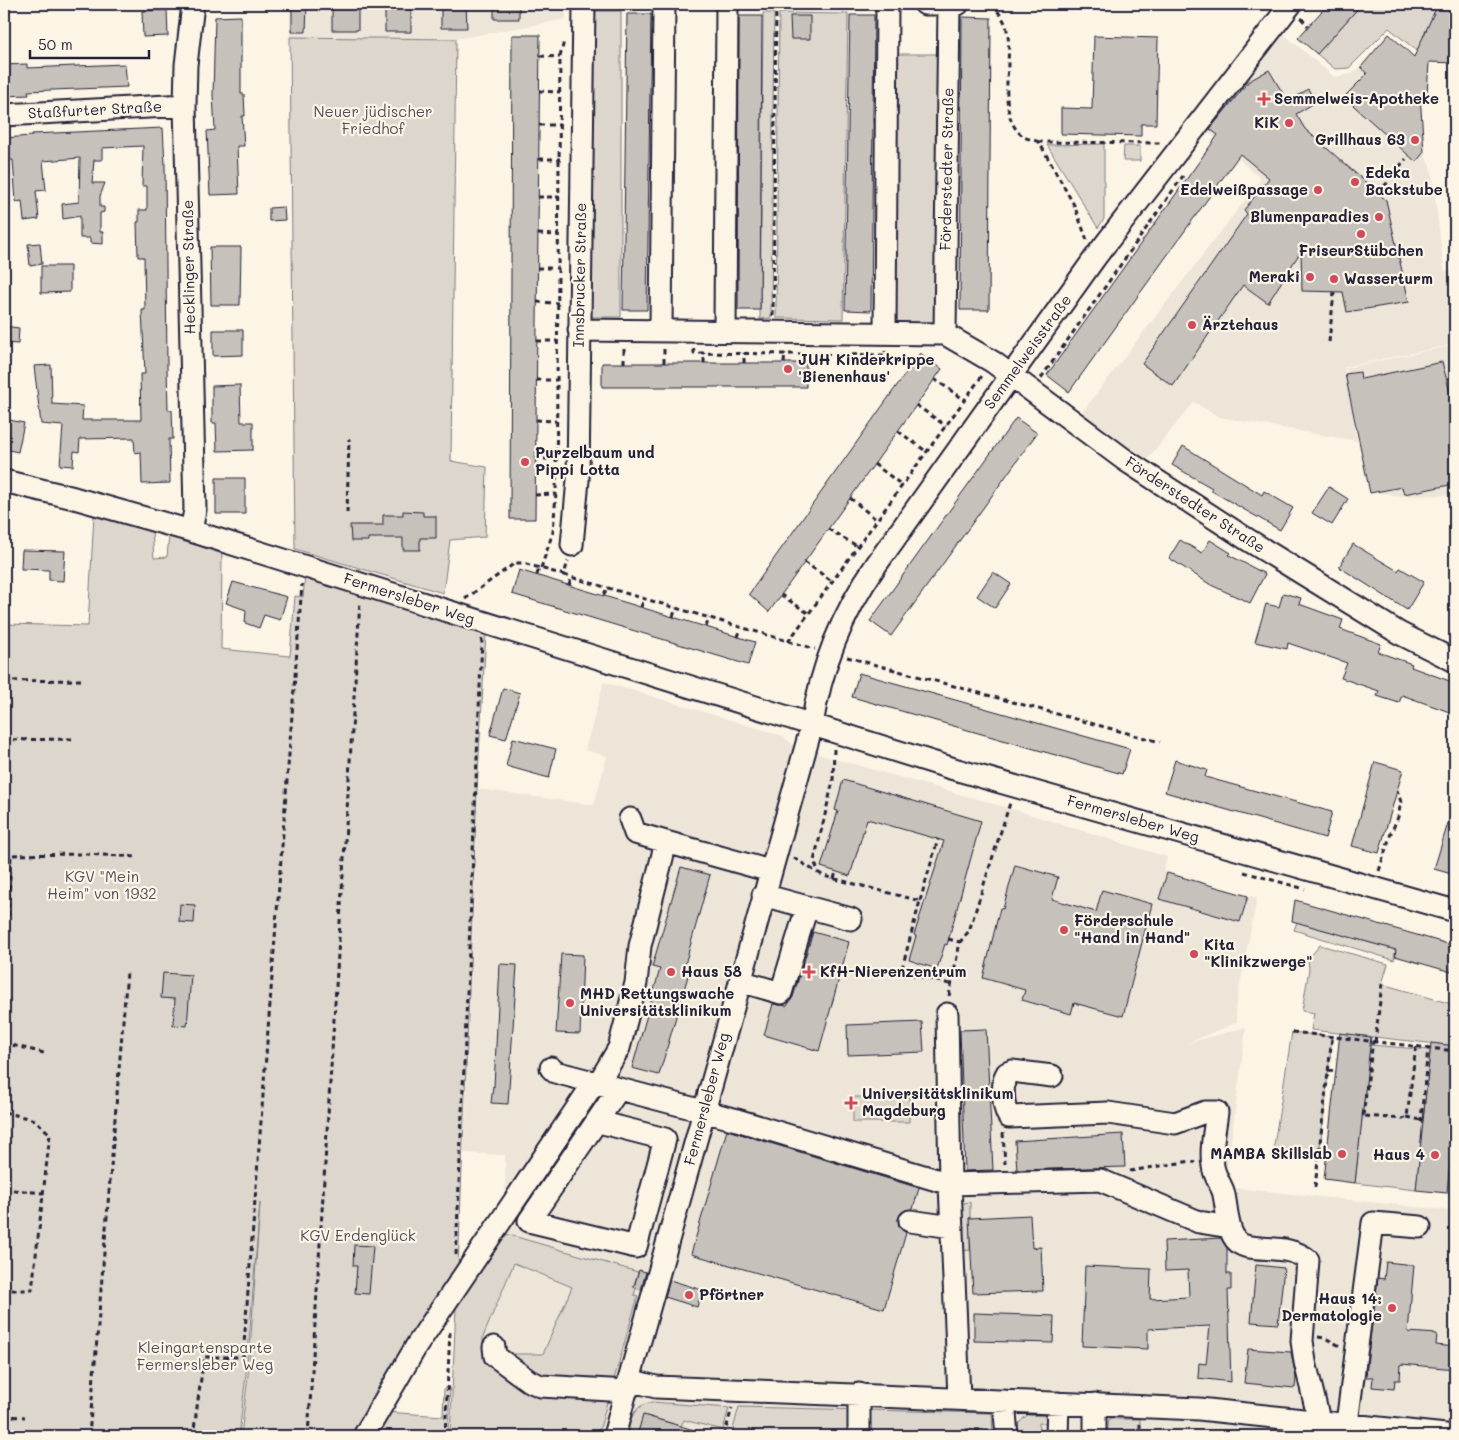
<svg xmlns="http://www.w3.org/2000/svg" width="1459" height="1440" viewBox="0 0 1459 1440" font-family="Mali,sans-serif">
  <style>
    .built { fill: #ece5d8 }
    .green { fill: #dcd6cc; stroke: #7f7c84 }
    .building { fill: #c6c1bb; stroke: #22223b }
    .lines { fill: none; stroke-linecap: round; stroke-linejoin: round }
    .minor-casing { stroke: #22223b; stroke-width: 25 }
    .path { stroke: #22223b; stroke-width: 3; stroke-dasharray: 5 4; stroke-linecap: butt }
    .minor { stroke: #fcf5e5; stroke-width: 21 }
    .poi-dot { fill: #d1495b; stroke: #fcf5e5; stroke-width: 2 }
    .labels { text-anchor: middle; stroke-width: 4.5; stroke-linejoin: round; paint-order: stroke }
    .poi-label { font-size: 15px; font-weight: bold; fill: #22223b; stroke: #fcf5e5; text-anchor: start }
    .street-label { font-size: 15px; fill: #22223b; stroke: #fcf5e5 }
    .park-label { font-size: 15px; fill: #504f5f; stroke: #fcf5e5 }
  </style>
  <rect width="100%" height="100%" fill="#fcf5e5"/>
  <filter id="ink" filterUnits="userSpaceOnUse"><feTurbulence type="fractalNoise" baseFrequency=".02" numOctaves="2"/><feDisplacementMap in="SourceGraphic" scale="10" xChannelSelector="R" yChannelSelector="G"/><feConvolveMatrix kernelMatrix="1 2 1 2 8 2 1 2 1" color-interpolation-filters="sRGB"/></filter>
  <g filter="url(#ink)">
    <path class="built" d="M290 4H566V19L456 39 290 37Z
      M1280 31 1334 77 1352 74 1361 67 1389 34 1415 95H1420L1424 152 1432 173 1444 271 1455 269V344L1344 367 1357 441 1219 417 1194 402 1146 461 1081 414 1261 179 1202 126Z
      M1455 345V495L1401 496 1371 491 1346 368Z
      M604 682 783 736 796 748 1012 809 1167 857 1163 871 1257 898 1235 1009 1237 1022 1185 1044 1246 1027 1225 1187 1455 1211V1436H450L456 1306 506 1234 505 1155 464 1153 478 789 594 805 607 756 585 750Z"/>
    <path class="green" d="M1362 4H1438L1417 51 1389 28 1349 68 1335 69 1317 54Z
      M588 11H621V317H588Z
      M763 13H774L771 318 760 319Z
      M779 13 848 14 843 319 776 318Z
      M290 37 456 39 451 461 487 467 485 537 450 540 443 593 295 549Z
      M890 54H944L941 326 888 324Z
      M1104 144V219L1098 228 1047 145Z
      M1124 146H1140V161H1123Z
      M94 514 152 531 154 558 167 557 169 535 222 554 221 649 290 656 295 596 303 597 305 575 486 633 477 790 458 1270 357 1436H241L249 1366 260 1203 247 1365 239 1436H4V624L88 626Z
      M1297 922 1396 950 1394 960 1294 930Z
      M1320 945 1388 964 1382 984 1455 1005V1046L1311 1030 1314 1013 1302 1011 1309 969 1308 959Z
      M1292 1032 1332 1037 1320 1148 1307 1156 1279 1151 1274 1145Z
      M1370 1045 1430 1050 1416 1190 1355 1183Z
      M853 1097H909V1122H853Z
      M1455 1109V1194L1447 1193Z
      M970 1202V1250L962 1251 958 1204Z
      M506 1234 638 1272 633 1287 636 1288 634 1295 638 1296 612 1386 543 1382 525 1373 500 1354H543L572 1287 514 1263 483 1337V1348L487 1355 527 1386 538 1391 609 1395 598 1436H450L456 1307Z
      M444 1388H450L448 1436H368L386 1412 443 1416Z
      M652 1402 729 1408 723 1430 684 1420 681 1426 644 1415 637 1436H627C631 1419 632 1406 652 1402Z
      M739 1407 992 1413 993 1436H731Z
      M1027 1415 1049 1416 1051 1423H1039V1436H1019L1018 1424Z
      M1109 1419H1140V1436H1107Z"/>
    <path class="building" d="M292 4H307L306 32H292Z
      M332 4H358V30H332Z
      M385 4H411V32H385Z
      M441 4H466L467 28H441Z
      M494 4H519V19H494Z
      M1328 4H1362L1317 54 1298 38Z
      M1438 4H1455V63L1429 62 1427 94 1420 95 1424 152 1416 162 1344 97 1367 74 1361 67 1389 34 1414 57Z
      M167 10 168 36 143 37 142 11Z
      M627 14H651L647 310H623Z
      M850 15H874L871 311 845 310Z
      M241 16V94H244L245 116H242L244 146H237L239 194 210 195 207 131 215 130 213 95 215 17Z
      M739 16H762L760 310H738Z
      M790 16H810V39H791Z
      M962 17 991 18 989 310H960Z
      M512 35H540L535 519H510Z
      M1094 36 1158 38 1156 124H1141V136L1061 134V108L1092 109Z
      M27 64V68L125 64 127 87 28 91 29 95 4 96V65Z
      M1269 70 1288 102 1308 89 1316 102 1296 114 1305 129 1386 200 1409 302 1347 312 1343 292 1302 291 1301 251 1268 303 1243 285 1173 386 1142 364 1247 214 1244 210 1269 178 1240 154 1069 392 1047 375 1218 135 1210 129 1249 81Z
      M163 128 165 165 167 366 168 410H172L173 439H169L170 483 142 484 141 452 135 453 134 438 80 439 79 452 74 451 73 466 60 465 63 426 41 424 34 366 51 365 52 404 83 406 82 420H141L140 374H145L142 310H145L144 257H138L137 222H139V210H147V186H142L143 146 102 148V160H94L92 183H105L100 196V207H104V212L100 213V232H103V244L90 243V238H80V216L63 219 62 204 79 202 80 158 43 161 46 190 36 191 39 219 24 221 22 201 16 202 13 160H4V138L32 136V134Z
      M284 207 285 220 269 221V208Z
      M40 243 42 264 30 266 28 244Z
      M210 247H241L240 305H211Z
      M41 266H70V292L41 293Z
      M4 326 19 328 18 344 4 343Z
      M213 330H243V355L213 356Z
      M920 353 942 369 769 612 749 594Z
      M1442 362 1455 411V484L1404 494 1402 487 1370 493 1345 374 1360 372 1361 379Z
      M602 363H806V387H602Z
      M240 385 241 422H253V450L217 451 216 423H212V386Z
      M1016 418 1037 433 891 636 870 621Z
      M4 419 24 423 18 452 4 449Z
      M1183 446 1262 495 1264 491 1293 508 1280 530 1210 490 1212 488 1172 465Z
      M216 478H245V514H216Z
      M1329 487 1348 499 1332 525 1312 513Z
      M403 511 423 512V516H436V538H420V550H403V538H368V541H351L350 525H383V515H403Z
      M1180 540 1202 553 1210 540 1231 553 1229 555 1265 574 1250 603 1211 585 1169 558Z
      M1353 544 1398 571 1400 568 1424 582 1407 610 1339 567Z
      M22 550 65 551 63 581 49 580V570L21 569Z
      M519 570 755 642 748 665 512 594Z
      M993 572 1011 584 995 608 977 596Z
      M233 582 287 597 280 620 264 615 259 628 245 623 246 610 226 603Z
      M1283 593 1301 598 1299 604 1343 620 1340 629 1381 644 1378 652 1412 664 1411 667 1455 683V714L1402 695 1399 703 1377 696 1379 691 1341 678 1347 663 1288 643 1287 649 1255 642 1266 604 1279 607Z
      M859 673 1130 749 1122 774 852 697Z
      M503 688 520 693 506 739 490 735Z
      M513 738 556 749 549 778 506 766Z
      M1175 760 1207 770 1205 777 1332 812 1325 838 1165 792Z
      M1375 762 1403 770 1379 853 1352 846Z
      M843 780 981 821 947 945 945 944 937 969 909 960 916 936 914 935 944 841 867 819 850 876 821 867 838 811 835 810Z
      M1452 810H1455V875L1434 869Z
      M1015 865 1058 877 1052 899 1096 912 1102 890 1152 904 1123 1016 1074 1003 1071 1014 1022 1000 1025 990 983 978 1000 908 1003 909Z
      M681 867 710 875 682 975 688 976 659 1075 632 1068 660 969 652 967Z
      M1167 873 1248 896 1240 922 1159 899Z
      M1295 900 1455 946V973L1395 956 1396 950 1292 921Z
      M180 904 195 905 194 923 179 922Z
      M813 932 849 942 819 1051 764 1035 773 1004 787 1006 793 997Z
      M561 954 583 955 580 1034 556 1033Z
      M500 964 517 965 508 1104 491 1103 493 1086 494 1087Z
      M163 973 191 975 187 1026 173 1025 175 999 161 998Z
      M922 1022 924 1052 848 1055 847 1025Z
      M986 1029 993 1170 965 1171 960 1030Z
      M1340 1033 1371 1037 1355 1183 1324 1179Z
      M1431 1043 1455 1046V1109L1447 1193 1416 1190Z
      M727 1130 919 1188 913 1209 905 1210 898 1219 899 1226 906 1233 884 1309 691 1254Z
      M1123 1134 1125 1167 1017 1170 1015 1141Z
      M1030 1215 1032 1248 1041 1247 1043 1291 973 1293 969 1218Z
      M1221 1238 1227 1248V1274H1231V1290H1228L1231 1382 1198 1378 1199 1363 1206 1364 1210 1326 1148 1329V1349L1082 1346 1085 1266 1151 1269 1150 1299 1189 1297 1188 1270 1165 1271 1164 1241Z
      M354 1245 373 1246 369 1294 355 1293 357 1266H353Z
      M1386 1262 1414 1265 1408 1332 1437 1334 1436 1345 1455 1347V1369L1401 1364 1400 1380H1395L1394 1389 1372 1387 1373 1377H1366L1368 1355 1378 1278 1384 1279Z
      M1256 1265 1284 1268 1278 1324 1251 1322Z
      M639 1270 646 1272 641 1290 634 1287Z
      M670 1280 702 1290 697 1307 665 1297Z
      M974 1313 1054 1316 1053 1343 974 1341Z
      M1248 1349 1291 1352 1296 1378 1295 1388 1244 1383Z
      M643 1415 704 1433V1436H637Z"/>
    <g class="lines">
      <g class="minor-casing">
        <path id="minor" d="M925 4H958
          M1291 4 1097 255 876 565C842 614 821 666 812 725L629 1380 656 1387 1199 1409 1455 1436
          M4 115 185 105
          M579 330 945 334 993 362 1125 460 1245 538 1399 633 1455 661
          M661 330 664 4
          M725 331 727 4
          M885 333 887 4
          M945 334 949 4
          M4 481 74 498 191 531 954 769 1455 911
          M191 531 195 510 185 105 186 65 193 4
          M572 545 578 480 584 4
          M630 819 635 833 666 842
          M763 895 851 919
          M740 981 781 993 807 907
          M947 1014 950 1184 959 1398
          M551 1068 555 1072 737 1120 950 1184 1100 1180 1199 1222 1230 1227
          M1052 1076 1012 1071 1007 1073C1001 1082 1003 1109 1009 1117L1108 1113 1175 1123 1205 1112H1217C1215 1129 1210 1149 1213 1166 1214 1175 1220 1183 1223 1191 1228 1206 1225 1240 1245 1246 1265 1251 1291 1245 1308 1260L1302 1341 1305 1362 1319 1420
          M598 1084 619 1048 636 983 640 946 666 842 770 871
          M599 1122 665 1139 636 1247 529 1221 618 1090
          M910 1221 952 1227
          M494 1347 495 1356 529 1381 541 1386 627 1391
          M1004 1401 1007 1436
          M1347 1423 1373 1223 1420 1227
          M364 1436 417 1345 594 1083
          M614 1436 629 1380
          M859 1436V1394
          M1057 1436 1058 1403
          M1095 1436V1404"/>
      </g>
      <path class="path" d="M992 4C998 12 1005 19 1007 30 1014 60 994 116 1024 137 1028 139 1035 140 1039 142
        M600 7 646 8
        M1301 18 1308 26
        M540 56 560 57
        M539 91 560 92
        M539 125H560
        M539 159H560
        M1399 167 1406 159
        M1378 193 1388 182
        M538 197H559
        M538 234 558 235
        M1087 240 1074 205 1039 142 1161 143
        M537 268H559
        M537 302 558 303
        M773 316 776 4
        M537 341H557
        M1329 342 1334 292
        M694 349V353L885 355V351
        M624 363V348
        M664 363V348
        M704 363V353
        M744 363V353
        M784 363 785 353
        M1041 378 1183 176
        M934 379 965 400
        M536 380H557
        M916 405 946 426
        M536 420 556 421
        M898 431 927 452
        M535 459H556
        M874 464 902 485
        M535 495 556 494
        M850 498 877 520
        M347 513 349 439
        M828 529 857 546
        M804 562 832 581
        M541 568 553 532 556 494 560 57 564 41
        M537 575 539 568
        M564 575 815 649
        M569 585 572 577
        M604 595 607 587
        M781 595 808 613
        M465 599 515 563H523L564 575 568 561
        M641 607 644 599
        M673 617 676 608
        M706 627 709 618
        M738 637 741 628
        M788 642 982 376
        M847 657 1160 742
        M4 681 81 680
        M4 740 72 739
        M834 749 833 781 814 861 819 873 824 876 920 901 901 972 950 984
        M4 855 86 854 137 857
        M794 858 818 873
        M1379 871 1391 833 1398 817 1401 802 1397 790
        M1244 872 1305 889
        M834 879 836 872
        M920 901 938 839
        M948 939 960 942
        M949 996 960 942 969 931 1010 803
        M4 997 11 855
        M1292 1032 1455 1051
        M1375 1042 1382 984
        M4 1043 44 1053
        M1328 1070 1336 1071
        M4 1112 35 1120 50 1134 32 1290H4
        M1363 1116 1373 1041
        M1365 1116 1403 1119 1407 1117 1416 1046
        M1407 1117 1421 1120
        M1423 1120H1421L1428 1048
        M1003 1133 1005 1164
        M1320 1148H1327
        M1130 1171 1191 1161 1195 1163
        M1315 1187 1332 1037
        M4 1189 43 1193
        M1452 1201 1455 1176
        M456 1255 482 639
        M1318 1337 1325 1338 1340 1346
        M4 1416 25 1417
        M1140 1424V1436
        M966 1430H990
        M89 1436 127 972
        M193 1436 204 1357H243L302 584
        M308 1436 360 601
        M445 1436 450 1331
        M724 1436 732 1408"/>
      <use href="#minor" class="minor"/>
    </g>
  </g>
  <g class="poi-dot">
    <path d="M1261.5 91.5h5v5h5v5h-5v5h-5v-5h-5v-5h5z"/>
    <circle cx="1289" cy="123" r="5"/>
    <circle cx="1415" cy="140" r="5"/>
    <circle cx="1355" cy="182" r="5"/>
    <circle cx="1318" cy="190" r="5"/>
    <circle cx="1379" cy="217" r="5"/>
    <circle cx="1361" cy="234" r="5"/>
    <circle cx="1310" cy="277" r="5"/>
    <circle cx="1334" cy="279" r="5"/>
    <circle cx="1192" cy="325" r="5"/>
    <circle cx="788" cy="369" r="5"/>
    <circle cx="525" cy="462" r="5"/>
    <circle cx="1064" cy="930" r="5"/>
    <circle cx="1194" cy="954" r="5"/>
    <circle cx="671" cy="972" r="5"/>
    <path d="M806.5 964.5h5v5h5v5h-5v5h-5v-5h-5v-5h5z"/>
    <circle cx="570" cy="1003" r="5"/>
    <path d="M848.5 1095.5h5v5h5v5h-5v5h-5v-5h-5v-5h5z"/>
    <circle cx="1342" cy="1154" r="5"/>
    <circle cx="1435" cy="1155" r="5"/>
    <circle cx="689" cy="1295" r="5"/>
    <circle cx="1392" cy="1308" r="5"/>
  </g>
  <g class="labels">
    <g class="poi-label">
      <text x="1274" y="104">Semmelweis-Apotheke</text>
      <text x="1279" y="128" text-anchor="end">KiK</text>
      <text x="1405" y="145" text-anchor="end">Grillhaus 63</text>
      <text x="1365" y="178">Edeka<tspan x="1365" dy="17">Backstube</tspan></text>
      <text x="1308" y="195" text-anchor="end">Edelweißpassage</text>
      <text x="1369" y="222" text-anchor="end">Blumenparadies</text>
      <text x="1361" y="256" text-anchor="middle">FriseurStübchen</text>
      <text x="1300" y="282" text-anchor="end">Meraki</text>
      <text x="1344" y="284">Wasserturm</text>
      <text x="1202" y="330">Ärztehaus</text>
      <text x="798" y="365">JUH Kinderkrippe<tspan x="798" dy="17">'Bienenhaus'</tspan></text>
      <text x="535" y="458">Purzelbaum und<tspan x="535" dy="17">Pippi Lotta</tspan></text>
      <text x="1074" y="926">Förderschule<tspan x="1074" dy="17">"Hand in Hand"</tspan></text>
      <text x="1204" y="950">Kita<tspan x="1204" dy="17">"Klinikzwerge"</tspan></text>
      <text x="681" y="977">Haus 58</text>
      <text x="820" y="977">KfH-Nierenzentrum</text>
      <text x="580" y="999">MHD Rettungswache<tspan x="580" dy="17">Universitätsklinikum</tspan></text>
      <text x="862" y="1099">Universitätsklinikum<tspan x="862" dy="17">Magdeburg</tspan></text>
      <text x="1332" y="1159" text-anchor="end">MAMBA Skillslab</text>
      <text x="1425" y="1160" text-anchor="end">Haus 4</text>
      <text x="699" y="1300">Pförtner</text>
      <text x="1382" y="1304" text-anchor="end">Haus 14:<tspan x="1382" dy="17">Dermatologie</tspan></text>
    </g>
    <g class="street-label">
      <text transform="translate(95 110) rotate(-3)" y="5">Staßfurter Straße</text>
      <text transform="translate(947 169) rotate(-89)" y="5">Förderstedter Straße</text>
      <text transform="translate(189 267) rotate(-91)" y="5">Hecklinger Straße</text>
      <text transform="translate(580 275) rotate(-89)" y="5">Innsbrucker Straße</text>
      <text transform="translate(1028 352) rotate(-54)" y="5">Semmelweisstraße</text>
      <text transform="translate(1195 505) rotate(33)" y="5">Förderstedter Straße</text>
      <text transform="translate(409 599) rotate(18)" y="5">Fermersleber Weg</text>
      <text transform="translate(1133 819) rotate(16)" y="5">Fermersleber Weg</text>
      <text transform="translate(707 1099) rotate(-75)" y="5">Fermersleber Weg</text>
    </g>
    <g class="park-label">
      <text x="373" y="117">Neuer jüdischer<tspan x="373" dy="17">Friedhof</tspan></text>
      <text x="102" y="882">KGV "Mein<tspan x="102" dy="17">Heim" von 1932</tspan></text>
      <text x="358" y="1241">KGV Erdenglück</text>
      <text x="205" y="1353">Kleingartensparte<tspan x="205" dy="17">Fermersleber Weg</tspan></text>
    </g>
  </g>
  <rect width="1459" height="1440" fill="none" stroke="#fcf5e5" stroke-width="20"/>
  <rect x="10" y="10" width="1439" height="1420" fill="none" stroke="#22223b" stroke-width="2" filter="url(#ink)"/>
  <path d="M30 50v8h119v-8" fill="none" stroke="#22223b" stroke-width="2.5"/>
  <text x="38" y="50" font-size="15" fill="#22223b" stroke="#fcf5e5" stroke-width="4" paint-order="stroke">50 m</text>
</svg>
